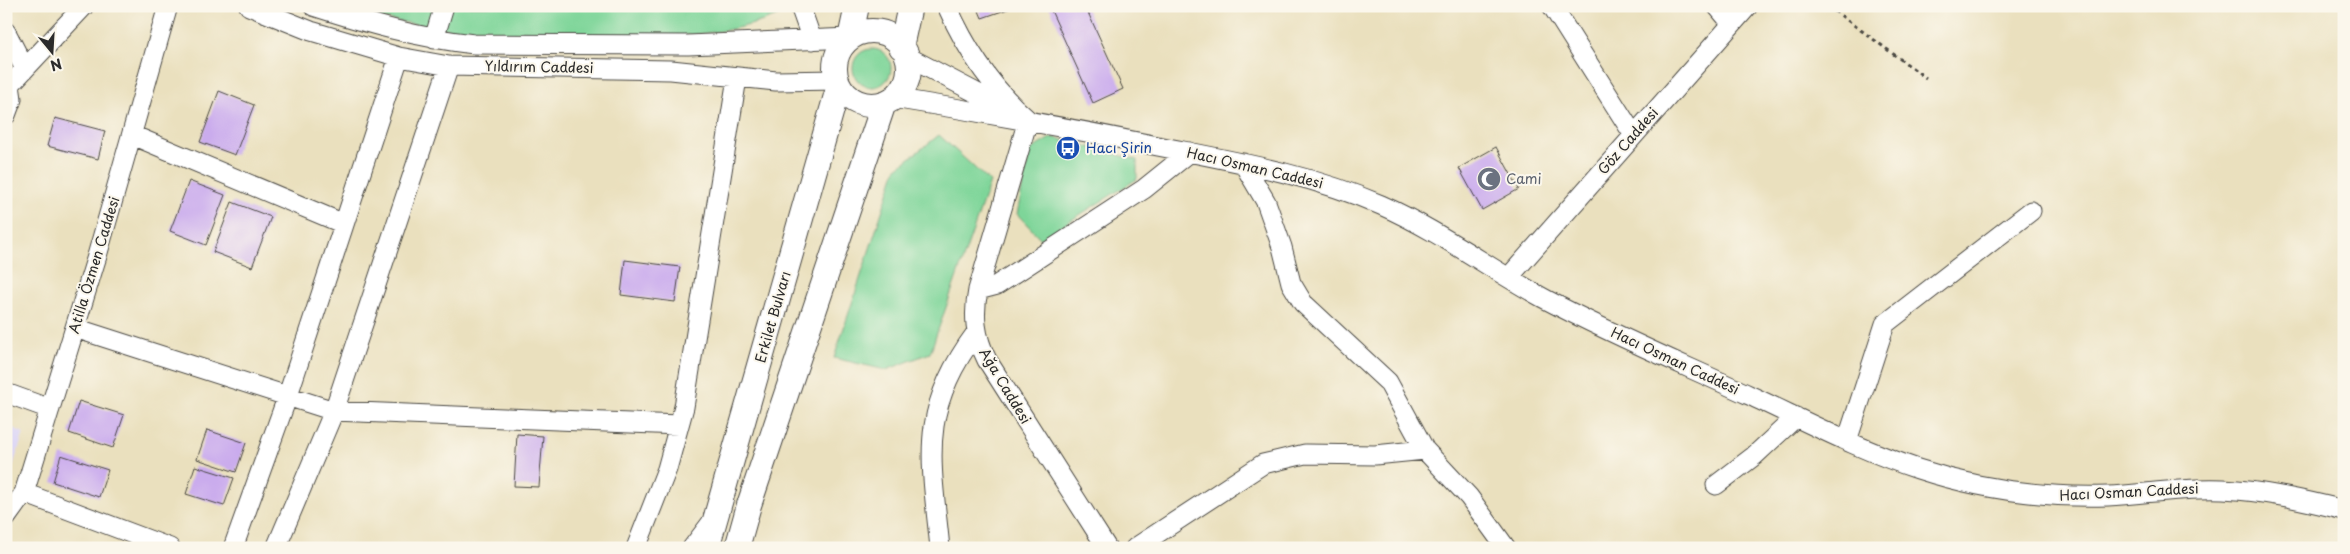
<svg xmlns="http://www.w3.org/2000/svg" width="2350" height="554" viewBox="0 0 2350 554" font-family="'Playpen Sans',sans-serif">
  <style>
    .built { fill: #dcd6f6 }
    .green { fill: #7ed599; stroke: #548062 }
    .building { fill: #caaced }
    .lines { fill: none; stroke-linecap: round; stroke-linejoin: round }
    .minor-casing { stroke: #484641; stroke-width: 21 }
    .major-casing { stroke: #484641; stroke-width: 26 }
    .path { stroke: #484641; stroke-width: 3; stroke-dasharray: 4 4; stroke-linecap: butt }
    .minor { stroke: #fff; stroke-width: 19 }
    .major { stroke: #fff; stroke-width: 24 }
    .labels { text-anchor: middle; stroke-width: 4; stroke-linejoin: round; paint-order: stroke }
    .street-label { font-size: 14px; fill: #2b2b2b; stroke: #fbf7ec }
    .transit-label { font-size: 14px; fill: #164399; stroke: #fbf7ec; text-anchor: start }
    .worship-label { font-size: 14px; fill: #5b616d; stroke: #fbf7ec; text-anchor: start }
  </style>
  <rect width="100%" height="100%" fill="#fbf7ec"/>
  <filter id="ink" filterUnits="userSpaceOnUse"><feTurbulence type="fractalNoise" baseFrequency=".02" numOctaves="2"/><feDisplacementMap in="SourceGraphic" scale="10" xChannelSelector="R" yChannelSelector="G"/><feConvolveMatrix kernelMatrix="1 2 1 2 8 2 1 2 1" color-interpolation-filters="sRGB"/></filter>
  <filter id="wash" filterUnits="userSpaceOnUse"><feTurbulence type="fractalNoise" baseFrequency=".0096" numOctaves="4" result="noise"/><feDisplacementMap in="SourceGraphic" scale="20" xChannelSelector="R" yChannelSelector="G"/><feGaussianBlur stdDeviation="1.12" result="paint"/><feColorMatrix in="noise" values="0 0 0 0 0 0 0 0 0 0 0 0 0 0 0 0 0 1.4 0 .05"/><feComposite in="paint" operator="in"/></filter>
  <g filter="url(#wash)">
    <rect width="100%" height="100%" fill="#eae0be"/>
    <path class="built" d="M6 425 24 433 6 486Z"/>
    <path class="green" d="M347 6H799C740 37 674 37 610 37 581 36 552 37 523 36 463 34 404 22 346 12Z
      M853 68a19 19 0 1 1 38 0a19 19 0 1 1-38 0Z
      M939 135 990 182 930 353 886 370 834 358 896 169Z
      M1052 137 1137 160V179L1041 239 1017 214 1030 150Z"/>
    <g id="blocks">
      <path class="building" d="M977 6H1010L1011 8 982 18Z
        M1049 6H1085L1123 89 1093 103Z
        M219 91 254 105 235 155 200 142Z
        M55 118 105 131 98 159 47 146Z
        M1496 147 1519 189 1482 210 1459 168Z
        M189 181 225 195 206 245 170 231Z
        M232 202 271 217 252 267 213 252Z
        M625 260 680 267 675 302 621 295Z
        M79 401 124 415 113 448 69 433Z
        M207 430 246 443 236 472 197 459Z
        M517 434 543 436 539 487 514 486Z
        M61 455 108 470 99 497 53 482Z
        M195 466 234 478 224 506 186 494Z"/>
    </g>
  </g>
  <g filter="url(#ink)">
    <use href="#blocks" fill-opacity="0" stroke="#484641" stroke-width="1"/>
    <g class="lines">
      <g class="minor-casing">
        <path id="minor" d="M249 6 311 31 399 57 449 66 671 70 776 81 837 80
          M313 6C366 23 418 38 474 44L688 45 850 38
          M800 6 812 40
          M947 6C966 49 992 89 1028 120
          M1552 6 1633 134
          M1717 6 1732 24
          M6 32 25 69
          M434 39 444 6
          M906 56 1011 111
          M6 89 84 6
          M893 98C987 113 1080 130 1173 149 1244 163 1314 176 1381 205 1440 231 1491 270 1547 300 1613 335 1682 364 1749 395 1805 421 1860 450 1918 469 1979 489 2044 498 2108 496 2146 494 2184 487 2223 489 2264 491 2304 500 2344 510
          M6 115 12 99 10 85
          M1028 120 978 290C973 315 975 336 987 360L1107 548
          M132 135 344 224
          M1243 163 1266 202 1282 247 1291 283 1303 303 1388 382 1425 450 1469 497 1506 548
          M1509 277 1748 6
          M978 290 997 285 1144 189 1190 152
          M75 328 334 411 679 425
          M6 393 50 409
          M1847 441 1885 324 2031 211
          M1716 485 1754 456 1796 417
          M24 493 170 548
          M6 518 24 493 97 256 168 6
          M233 548 288 395 399 57
          M276 548 334 411 449 66
          M636 548 667 469 684 407 737 78
          M692 548 711 523
          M940 548C931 458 918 411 976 333
          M1135 548 1263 464 1305 454 1375 455 1425 450"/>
      </g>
      <g class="major-casing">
        <path id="major" d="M835 68a37 37 0 1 1 74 0a37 37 0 1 1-74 0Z
          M850 38 857 6
          M901 47 910 6
          M707 548 839 85
          M737 548 749 505 884 103"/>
      </g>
      <path class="path" d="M1828 6 1926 78"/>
      <use href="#minor" class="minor"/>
      <use href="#major" class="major"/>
    </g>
  </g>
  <defs>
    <g id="bus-disc" transform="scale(1.25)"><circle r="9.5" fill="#1a4fb4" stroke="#fbf7ec"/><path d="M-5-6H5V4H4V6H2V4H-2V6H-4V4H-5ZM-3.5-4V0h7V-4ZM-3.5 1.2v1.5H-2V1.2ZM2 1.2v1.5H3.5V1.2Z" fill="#fff"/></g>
    <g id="mosque-disc" transform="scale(1.25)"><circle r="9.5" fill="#6b7280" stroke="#fbf7ec"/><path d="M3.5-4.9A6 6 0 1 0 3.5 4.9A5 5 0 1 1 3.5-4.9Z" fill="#fff"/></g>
  </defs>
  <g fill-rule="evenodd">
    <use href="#bus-disc" x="1068" y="148"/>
    <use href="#mosque-disc" x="1489" y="179"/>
  </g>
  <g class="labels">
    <g class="street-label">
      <text transform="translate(539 67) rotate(1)" y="5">Yıldırım Caddesi</text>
      <text transform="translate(1628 141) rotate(-49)" y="5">Göz Caddesi</text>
      <text transform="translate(1255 168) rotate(13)" y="5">Hacı Osman Caddesi</text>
      <text transform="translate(94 265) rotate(-73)" y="5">Atilla Özmen Caddesi</text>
      <text transform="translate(773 317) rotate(-74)" y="5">Erkilet Bulvarı</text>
      <text transform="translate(1675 361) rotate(25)" y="5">Hacı Osman Caddesi</text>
      <text transform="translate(1005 386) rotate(59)" y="5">Ağa Caddesi</text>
      <text transform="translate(2129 492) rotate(-3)" y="5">Hacı Osman Caddesi</text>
    </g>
    <g class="transit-label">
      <text x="1086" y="153">Hacı Şirin</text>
    </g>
    <g class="worship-label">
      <text x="1506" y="184">Cami</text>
    </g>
  </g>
  <rect width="2350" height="554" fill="none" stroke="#fbf7ec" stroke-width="25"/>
  <g transform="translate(52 52) rotate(162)" stroke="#fbf7ec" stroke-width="4" paint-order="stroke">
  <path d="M0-4L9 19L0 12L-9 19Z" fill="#2b2b2b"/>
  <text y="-8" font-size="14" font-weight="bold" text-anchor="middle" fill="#2b2b2b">N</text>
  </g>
</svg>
